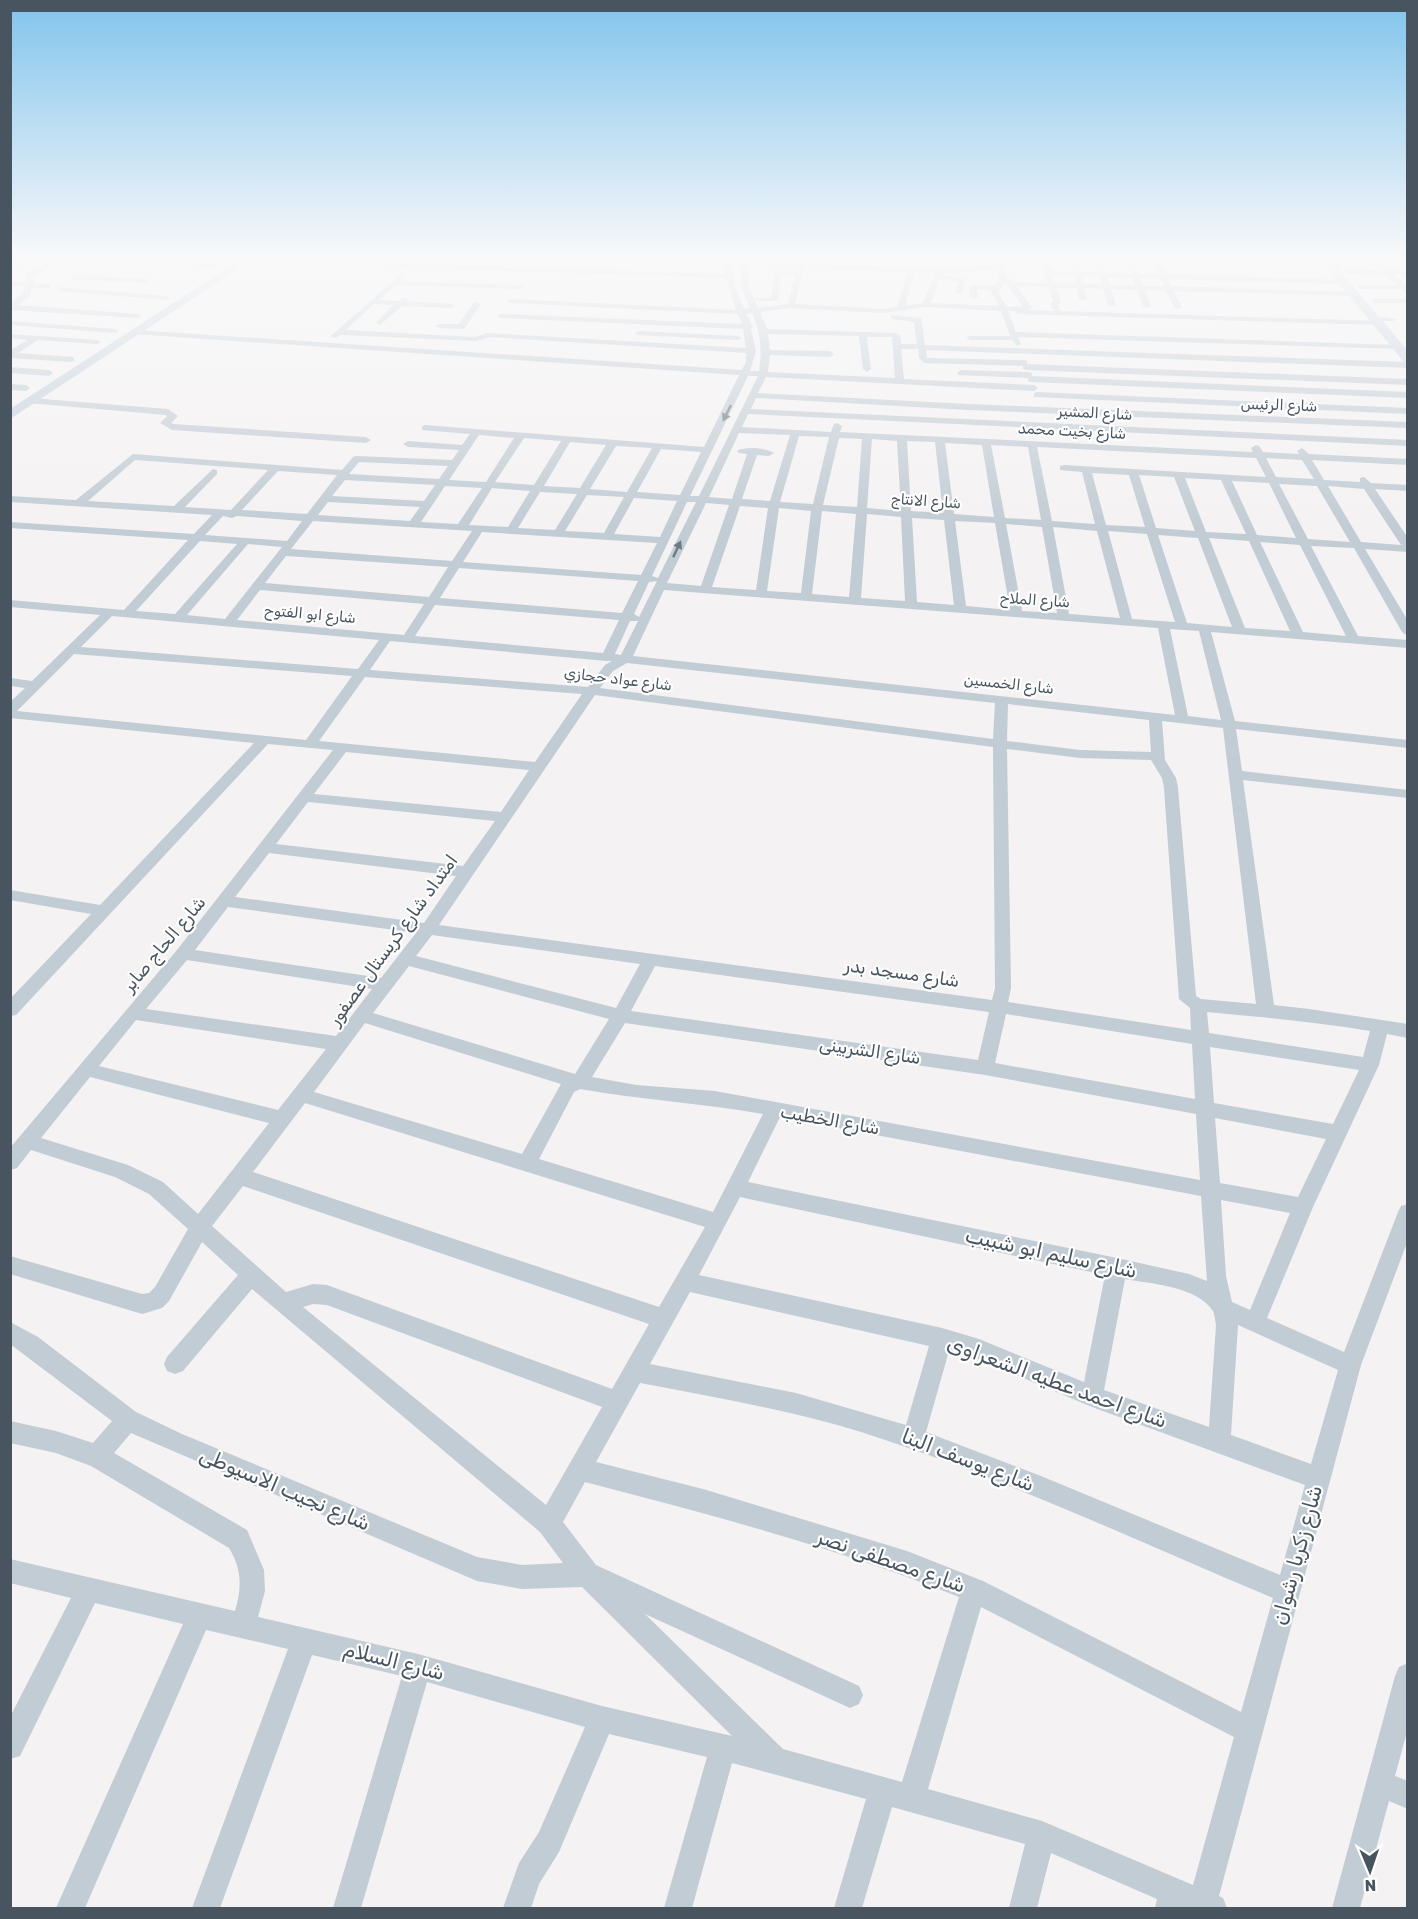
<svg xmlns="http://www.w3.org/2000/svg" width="1418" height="1919" viewBox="0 0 1418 1919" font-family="Rubik,Vazirmatn,sans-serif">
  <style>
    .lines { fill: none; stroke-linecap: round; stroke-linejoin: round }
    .street { fill: #c2ccd4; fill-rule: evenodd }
    .secondary { fill: #c3cfdc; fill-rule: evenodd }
    .oneway { fill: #6d7984 }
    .labels { text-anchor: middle; stroke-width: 4.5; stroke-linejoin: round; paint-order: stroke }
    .far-street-label { font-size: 15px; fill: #485561; stroke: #fff }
    .street-label { font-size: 18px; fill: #485561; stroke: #fff }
    .near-street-label { font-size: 21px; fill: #485561; stroke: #fff }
  </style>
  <rect width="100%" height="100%" fill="#f4f2f2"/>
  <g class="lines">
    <path class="street" d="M27 259H37L10 272V267Z
      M56 259H66L33 276 35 284H50V288H32L30 296 18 305 138 314 142 316 138 318 10 310V304L23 293 25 286H10V282H26V273Z
      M90 259 216 264 220 266 216 268 94 261Z
      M243 259 725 274V259H733L735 286 744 309 750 308 741 287V259H749V262L798 264 802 261 805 264 907 268V259H913L914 268 945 269 999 265V259H1007L1006 277 1014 282 1047 283 1039 259H1047L1051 271 1073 272 1070 259H1078L1081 272H1098L1094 259H1102L1106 273H1131L1125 259H1133L1138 274H1159L1153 259H1161L1167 274 1345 280 1349 282 1345 284 1168 279 1171 286 1355 292 1359 294 1355 296 1173 291 1182 307 1178 309 1174 307 1166 291 1145 290 1151 306 1147 308 1143 306 1137 290 1111 289 1116 305 1112 307 1108 305 1103 289 1084 288 1087 299 1083 301 1079 299 1077 288H1056L1061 302 1058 305 1060 311 1378 321 1371 320 1370 318 1374 316 1397 319 1393 321H1379L1383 323 1379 325 1017 314 1014 311H1008L1016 332 1398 345 1402 347 1398 349 1018 337 1021 344 1017 346 1012 340H970L966 338 970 336H1010L1001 311 926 307 882 313 791 308 760 312 767 329 896 333 900 335 901 344H917L914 322 891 319V315L921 318 925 345 1408 362V368L926 350 927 358 1024 360 1027 361V364L1408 379V385L1026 370 1023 369V366L924 363 919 358 918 349H901L904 379 1034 385 1038 388 1034 391 766 377 758 393 968 404 1408 422V428L968 410 756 398 751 409 1408 440V446L748 414 742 427 831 432 834 424 837 423 842 426 840 432 1253 452 1251 448 1256 445 1259 446 1263 452 1299 454 1297 451 1302 448 1309 454 1408 459V465L1312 460 1324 480 1360 482V478L1364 477 1371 483 1408 485V491L1375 489 1408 538V552L1365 549 1408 621V636L1402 632 1354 548 1311 546 1358 636 1408 640V648L1211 632 1235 721 1408 740V748L1236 729 1242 771 1408 790V798L1243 780 1274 1005 1309 1009 1408 1024V1038L1387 1034 1379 1065 1313 1207 1267 1318 1344 1352 1398 1212 1401 1206 1408 1204V1240L1361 1365 1219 1896 1223 1898 1227 1908H1155L1157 1899 1051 1853 1037 1908H1009L1025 1844 892 1807 862 1908H834L866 1799 732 1763 692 1908H664L707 1757 609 1734 559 1852 539 1884 531 1908H503L519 1863 539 1832 585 1727 427 1682 361 1908H333L402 1676 312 1655 220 1908H192L288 1649 206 1630 85 1908H56L183 1624 95 1603 20 1756 10 1759V1717L71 1598 10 1583V1559L235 1611C242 1588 242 1569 229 1548L91 1466 56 1453 10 1443V1421L56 1431 93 1443 112 1421 10 1344V1322L38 1337 136 1412 182 1434 477 1557 522 1565 563 1563 540 1532 252 1289 183 1371 175 1374 167 1371 164 1364 167 1357 238 1275 202 1242 169 1301 162 1308 142 1314 10 1274V1256L142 1294 149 1293 155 1287 188 1229 149 1194 115 1177 31 1150 17 1168 10 1170V1148L177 950 333 750 268 744 16 1015 10 1016V999L91 914 10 900V890L100 905 254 743 10 718V702L25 688 10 686V678L32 681 100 615 10 607V600L124 610 188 540 10 528V522L194 534 212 515 10 502V496L76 500 133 454 342 470 353 457 356 456 452 460 459 450 408 447 403 444 408 441 462 445 470 434 422 430V426L425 425 704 447 739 375 132 334 131 332 135 330 742 370 746 362V353L489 337 476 341 341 335 335 338 331 336 401 274 405 276 400 281 520 285 524 287 520 289 395 285 379 300 398 301 404 297 408 299 406 301 451 304 455 306 451 308 402 306 380 325 376 323 393 305 374 304 346 330 475 337 488 333 746 348 743 329 501 318 497 316 501 314 742 324 738 314 511 303 507 301 511 299 736 310 726 278 246 262ZM749 266 797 268 796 271 775 272 771 297 754 299 758 301H778L781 276 795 275 788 304 758 308 749 287ZM804 268 907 272V275L897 307 882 309 795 304ZM999 269 998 281 993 286 973 285 969 287 970 297 974 299 978 297 977 289 990 290 999 306 931 303 939 279 958 282 955 292 959 294 963 292 965 279 941 274ZM914 272 935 273 923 303 905 306ZM1052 275 1074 276 1076 284 1055 283ZM1082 276 1100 277 1102 284H1083ZM1107 277 1133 278 1135 285H1110ZM1140 278 1161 279 1164 286H1143ZM1005 283 1023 306 1007 307 998 292ZM1017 286 1048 287 1053 301 1050 304 1054 311 1029 310 1032 308ZM752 313C761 333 762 349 759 371H750L756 351 751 329 753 327 746 314ZM768 334 859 336 863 369 867 372 871 369 867 337H892L895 378 768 372 770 355 830 357 834 354 830 351 770 350ZM748 376H758L699 496H690ZM739 433 790 435 770 501 742 499 757 455 769 456 774 453C766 448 745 446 737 451L739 453 747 454 732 499 709 497ZM479 435 514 438 486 482 449 480ZM799 436 829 437 813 504 780 502ZM524 438 561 441 534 485 495 482ZM839 438 862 439 857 507 823 505ZM872 439 897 441 901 511 867 508ZM907 441 935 442 943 513 911 511ZM570 442 606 445 580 488 544 486ZM945 443 982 445 994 517 954 514ZM991 445 1028 447 1041 520 1005 518ZM616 446 652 448 627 492 590 489ZM1037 447 1256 458 1266 477 1064 465 1060 466V470L1082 472 1095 524 1052 521ZM661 449 701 452 680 495 637 492ZM1266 458 1302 460 1314 479 1276 477ZM135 460 268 470 231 510 185 507 217 474V470L213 469 174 506 88 501ZM359 462 448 466 439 479 349 474ZM278 471 337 475 307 514 242 510ZM1092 473 1129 475 1145 527 1106 525ZM1139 475 1174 477 1195 531 1156 528ZM1185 478 1221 480 1246 534 1206 532ZM345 480 435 485 424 501 332 496ZM1232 481 1269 483 1296 538 1257 535ZM1279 484 1317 486 1350 542 1308 539ZM445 486 482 488 458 524 421 522ZM1328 486 1364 489 1401 545 1361 542ZM492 488 530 491 508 527 469 525ZM540 492 577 494 555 530 518 528ZM587 495 624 497 604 533 565 531ZM634 498 677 501 660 537 614 534ZM328 502 420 507 410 521 318 515ZM687 502H696L658 578 652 576ZM706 503 729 505 701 586 667 583ZM740 506 768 508 756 590 712 587ZM779 508 811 511 801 593 767 591ZM822 511 856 514 849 597 812 594ZM867 514 901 517 905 601 861 598ZM223 516 232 518 237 516 302 521 287 541 205 535ZM912 518 944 520 954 605 917 602ZM313 521 472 531 452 561 291 549ZM955 521 995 523 1010 610 966 606ZM1006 524 1042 527 1057 613 1022 611ZM1053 527 1097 531 1120 618 1069 614ZM1108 531 1147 534 1175 622 1132 619ZM482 532 657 543 641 575 463 562ZM1158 535 1198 538 1232 627 1187 623ZM1209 538 1249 541 1290 631 1245 628ZM200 541 237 544 175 614 136 611ZM1260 542 1300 545 1346 636 1303 632ZM248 544 282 547 225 619 187 615ZM286 556 448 567 429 597 265 583ZM459 568 638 581 622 613 440 598ZM657 581 639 617 634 614 649 582ZM260 590 424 604 404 635 237 620ZM664 590 1158 628 1175 715 633 656ZM435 605 619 620 603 653 415 636ZM112 616 379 640 358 669 81 647ZM630 621H638L621 655 615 654ZM1170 629 1199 631 1221 720 1188 716ZM390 641 607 661H612L605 665 588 687 370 670ZM74 654 352 676 306 740 17 711ZM627 663 995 703 993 739 600 688 613 671ZM365 677 582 694 535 762 319 741ZM595 695 993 747 995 988 992 1000 439 925ZM1008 704 1149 720 1151 752 1080 750 1007 741ZM1162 721 1223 728 1256 1004 1201 999 1196 996 1178 788 1176 778 1165 760ZM1007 749 1080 758 1151 760 1162 778 1164 788 1179 999 1190 1008 1191 1030 1008 1002 1011 988ZM346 752 529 770 501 812 314 794ZM308 802 495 821 463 866 276 844ZM269 853 456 876 424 923 235 897ZM228 907 416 933 381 978 195 950ZM432 935 640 964 616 1008 416 956ZM187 960 372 989 336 1036 146 1009ZM409 966 609 1019 575 1074 373 1013ZM655 966 989 1012 978 1060 631 1011ZM1207 1012C1262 1017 1315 1022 1370 1031L1363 1057 1209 1033ZM1006 1014 1192 1044 1195 1099 995 1063ZM136 1020 326 1049 278 1110 99 1066ZM365 1023 561 1084 522 1154 314 1092ZM625 1023 985 1075 1196 1114 1200 1180 715 1091 636 1085 592 1077ZM1210 1047 1359 1070 1333 1124 1214 1103ZM90 1077 269 1123 198 1214 163 1182 128 1165 41 1138ZM580 1089C641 1100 702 1103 763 1114L713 1212 539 1159 574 1092ZM305 1103 705 1227 659 1307 253 1172ZM780 1117 1201 1196 1207 1281 1189 1274 1117 1258 748 1182ZM1215 1118 1326 1139 1298 1197 1220 1183ZM243 1186 649 1324 612 1389 327 1285 313 1284 286 1292 212 1226ZM740 1197 1105 1275 1084 1382 979 1339 942 1328 699 1275ZM1221 1200 1290 1213 1250 1310 1232 1302 1226 1276ZM1125 1279C1151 1284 1197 1286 1213 1311 1215 1315 1215 1321 1216 1325L1209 1427 1104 1390ZM690 1292 929 1346 906 1425 796 1393 650 1364ZM313 1304 327 1305 602 1407 546 1505 303 1307ZM1238 1325 1338 1370 1311 1464 1231 1435ZM949 1351 978 1359 1092 1407 1305 1485 1280 1575 1041 1476 926 1432ZM640 1383C714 1397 789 1410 861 1432 1002 1477 1137 1541 1273 1598L1241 1712 983 1581 907 1551 703 1489 596 1462ZM131 1433 477 1581 522 1589 582 1587 732 1736 602 1706 418 1654 258 1617 265 1591 264 1570 247 1530 114 1453ZM585 1482C711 1515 839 1548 959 1597L902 1782 783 1749 645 1614 850 1708 859 1704 863 1695 859 1686 596 1565 563 1522ZM981 1607 1234 1737 1193 1885 1042 1821 928 1789Z
      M1182 259 1327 261 1331 263 1327 265 1186 261Z
      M1367 259H1408V262L1379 261 1389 270 1408 271V275H1394L1408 285V294L1401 289H1359V285H1396L1385 275 1347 274 1343 272 1347 270H1380Z
      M75 275 146 279 150 281 146 283 72 279Z
      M61 287 166 296 170 298 166 300 58 291 57 289Z
      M1374 299H1408V303H1374Z
      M474 302 481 304 464 329 439 328 435 326 439 324H459Z
      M10 321 115 329 119 331 115 333 10 325Z
      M639 331 738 336 742 338 738 340 636 335 635 333Z
      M10 334 97 340 101 342 97 344 38 340 18 353 74 357V361L71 362 10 358V350L28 340 10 338Z
      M10 367 49 370 53 373 49 376 10 373Z
      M961 370 1029 372 1032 373V376L1408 392V398L1031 382 1028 381V378L958 375 957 373Z
      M10 384 26 385 30 388 26 391 10 390Z
      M1037 392 1408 408V414L1034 397V393Z
      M31 398 168 409 178 416 171 423 174 424 366 437 371 440 366 443 172 430 160 423 167 416 166 415 28 403V399Z
      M1408 1663V1728L1395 1776 1408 1781V1809L1389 1801 1360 1908H1332L1395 1676 1399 1667Z"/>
    <path class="secondary" d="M241 259H253L10 419V409Z
      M1319 259H1330L1408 351V363L1404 362Z"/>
  </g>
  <defs><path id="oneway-solid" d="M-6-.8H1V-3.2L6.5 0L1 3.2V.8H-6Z" transform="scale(1.5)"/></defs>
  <g class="oneway">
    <use href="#oneway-solid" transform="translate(727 413) rotate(116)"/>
    <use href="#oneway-solid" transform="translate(677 549) rotate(-65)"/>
  </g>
  <linearGradient id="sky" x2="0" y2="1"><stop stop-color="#81c4ed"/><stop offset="0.49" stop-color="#faf9f9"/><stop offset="1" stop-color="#faf9f9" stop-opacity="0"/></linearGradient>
  <rect width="1418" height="528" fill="url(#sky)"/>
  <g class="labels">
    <g class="far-street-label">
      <text transform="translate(1279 405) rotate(2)" y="5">شارع الرئيس</text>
      <text transform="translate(1095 413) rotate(3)" y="5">شارع المشير</text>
      <text transform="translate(1072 431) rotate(3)" y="5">شارع بخيت محمد</text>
      <text transform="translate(926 501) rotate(4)" y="5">شارع الانتاج</text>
      <text transform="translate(1035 600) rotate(4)" y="5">شارع الملاح</text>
      <text transform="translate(310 614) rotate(5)" y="5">شارع ابو الفتوح</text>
      <text transform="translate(618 679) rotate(7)" y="5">شارع عواد حجازي</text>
      <text transform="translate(1009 684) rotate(6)" y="5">شارع الخمسين</text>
    </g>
    <g class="street-label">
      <text transform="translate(393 940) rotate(-54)" y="6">امتداد شارع كريستال عصفور</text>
      <text transform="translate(164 944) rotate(-50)" y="6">شارع الحاج صابر</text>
      <text transform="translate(902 973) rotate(8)" y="6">شارع مسجد بدر</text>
      <text transform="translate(870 1051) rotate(8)" y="6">شارع الشربينى</text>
      <text transform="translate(830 1120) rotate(10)" y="6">شارع الخطيب</text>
    </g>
    <g class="near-street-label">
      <text transform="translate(1051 1253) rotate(12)" y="7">شارع سليم ابو شبيب</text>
      <text transform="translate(1057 1382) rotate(20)" y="7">شارع احمد عطيه الشعراوى</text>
      <text transform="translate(968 1460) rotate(21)" y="7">شارع يوسف البنا</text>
      <text transform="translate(285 1489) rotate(23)" y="7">شارع نجيب الاسيوطى</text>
      <text transform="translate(1297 1555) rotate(-75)" y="7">شارع زكريا رشوان</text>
      <text transform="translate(891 1561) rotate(19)" y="7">شارع مصطفى نصر</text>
      <text transform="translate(394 1661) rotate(14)" y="7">شارع السلام</text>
    </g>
  </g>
  <rect width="1418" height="1919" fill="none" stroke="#485561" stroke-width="24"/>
  <g transform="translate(1370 1871) rotate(178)" stroke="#ffffff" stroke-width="4.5" paint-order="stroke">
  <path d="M0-4.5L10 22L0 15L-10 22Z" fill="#485561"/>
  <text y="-9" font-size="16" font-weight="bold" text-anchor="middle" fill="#485561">N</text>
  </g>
</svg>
